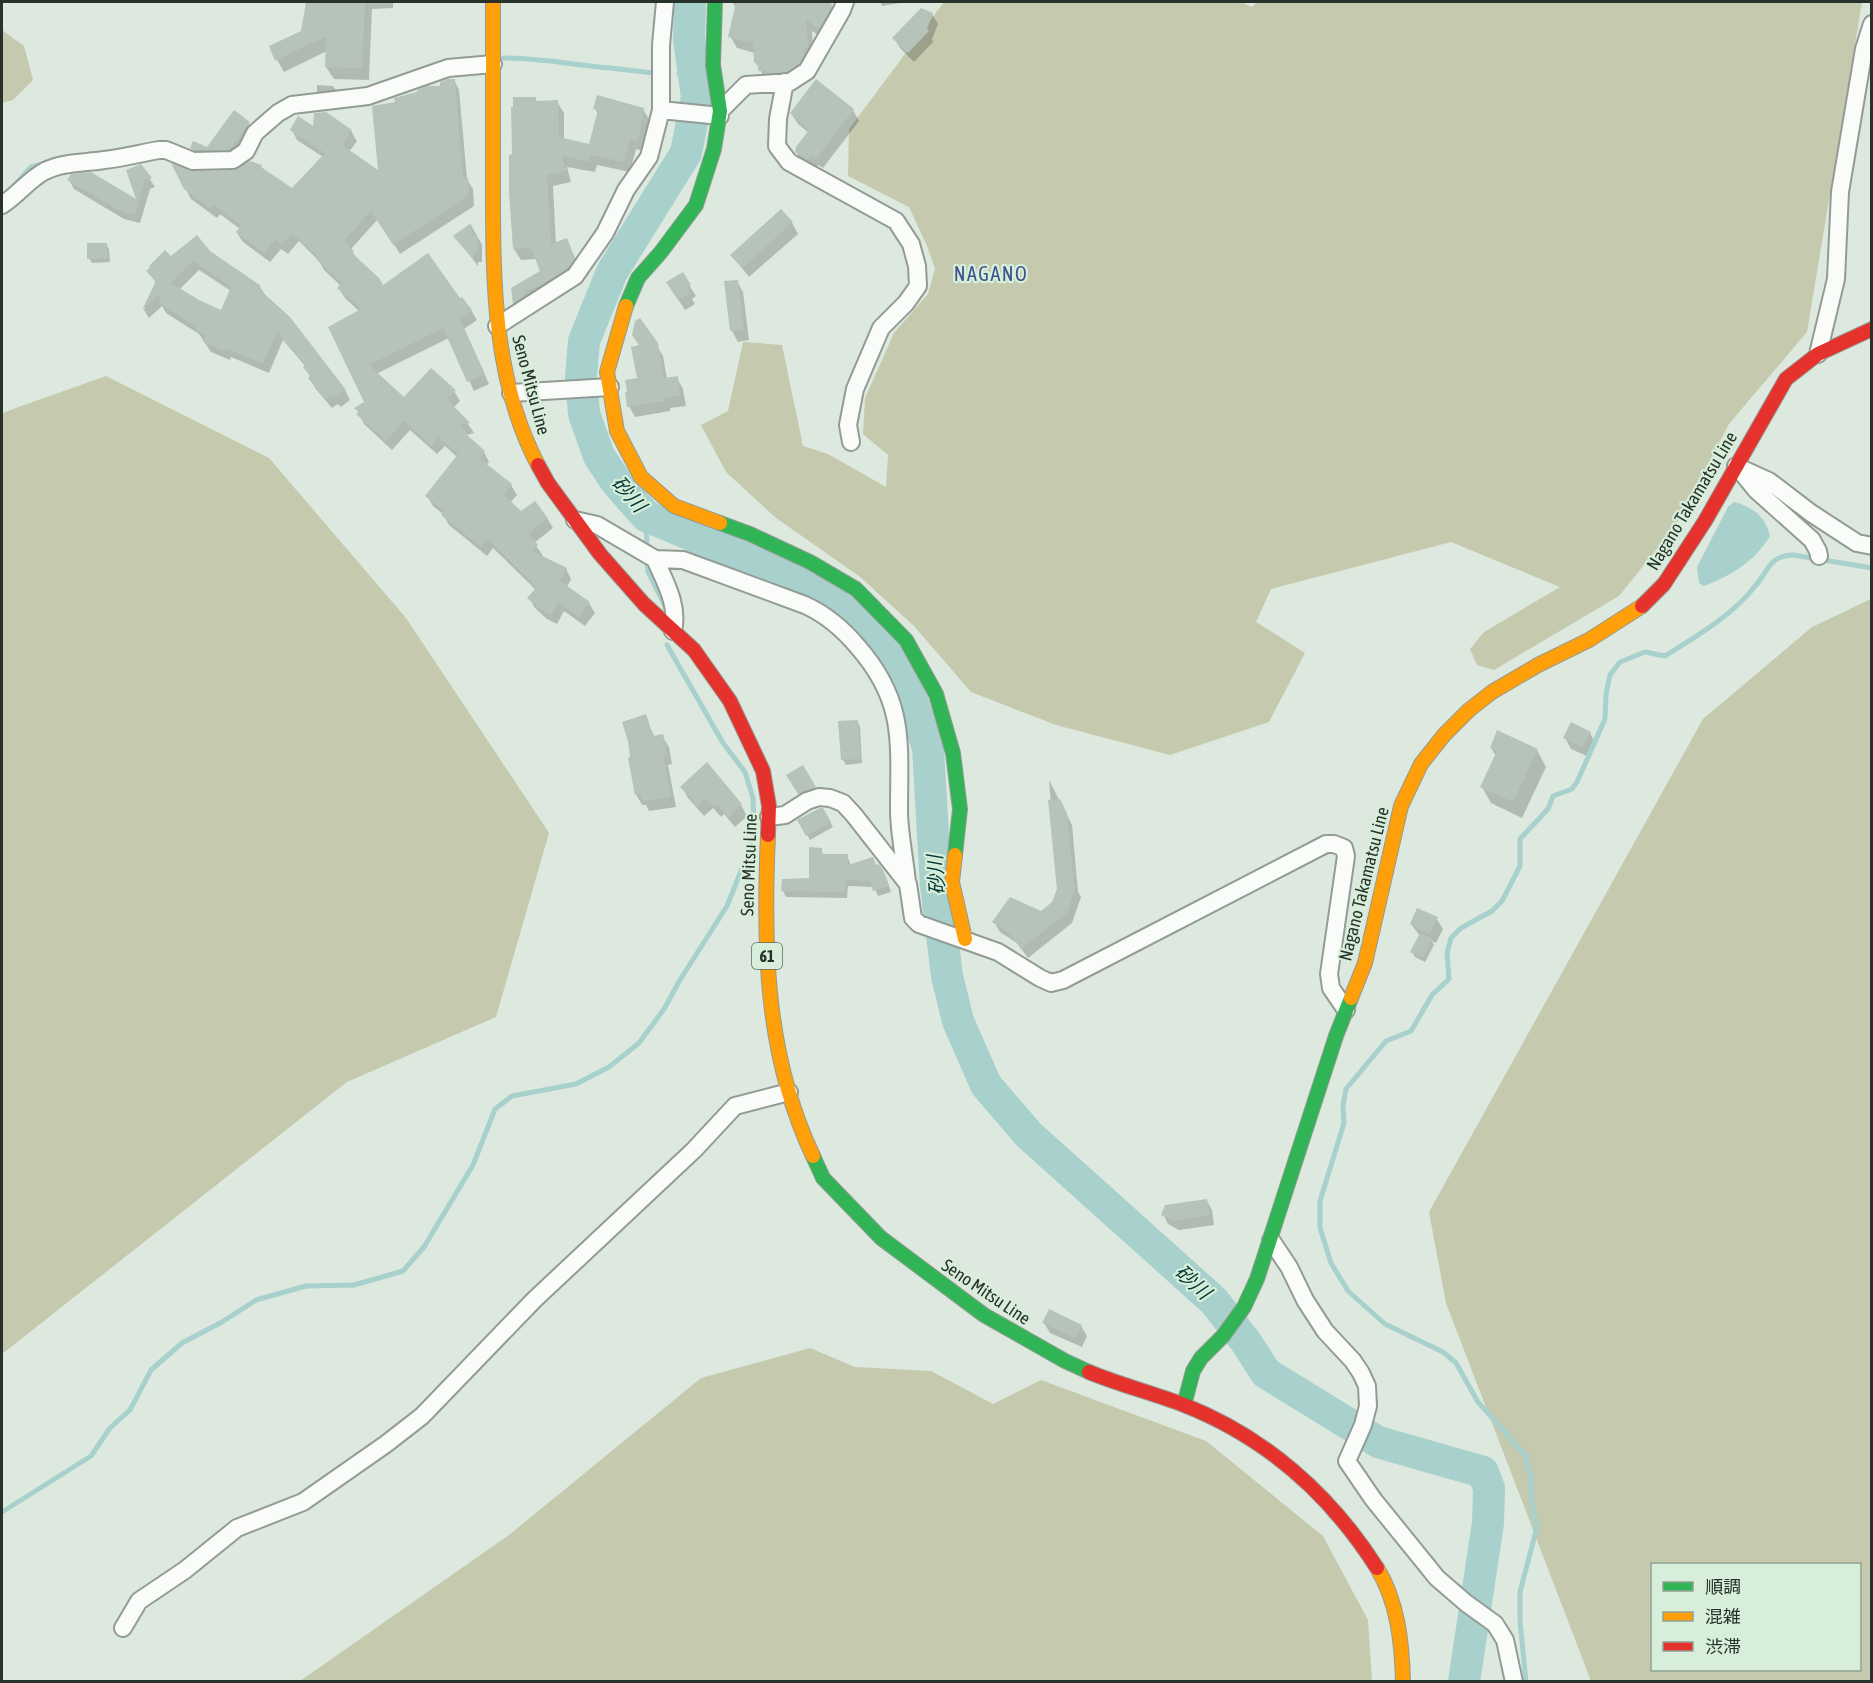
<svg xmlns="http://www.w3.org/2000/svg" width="1873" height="1683" viewBox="0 0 1873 1683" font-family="'Asap Condensed','Noto Sans JP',sans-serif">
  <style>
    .forest { fill: #c5c9ae; fill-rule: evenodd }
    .water { fill: #a8d0cd }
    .shadow { fill: #0003; fill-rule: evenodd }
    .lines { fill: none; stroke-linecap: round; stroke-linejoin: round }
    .stream { stroke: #a8d0cd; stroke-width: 5 }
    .river { stroke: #a8d0cd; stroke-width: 32 }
    .building { fill: #b5c3bb; fill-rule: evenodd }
    .street-casing { stroke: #939c94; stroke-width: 20 }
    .fast-casing { stroke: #939c94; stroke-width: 16 }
    .slow-casing { stroke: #939c94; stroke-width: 16 }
    .jam-casing { stroke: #939c94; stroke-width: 16 }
    .street { stroke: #fafcfa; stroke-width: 16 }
    .fast { stroke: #30b455; stroke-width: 14 }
    .slow { stroke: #ff9f0a; stroke-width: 14 }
    .jam { stroke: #e5322d; stroke-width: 14 }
    .labels { text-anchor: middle; stroke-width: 4.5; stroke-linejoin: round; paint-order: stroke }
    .shield { fill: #d7efda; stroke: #5d6b5f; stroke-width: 1.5 }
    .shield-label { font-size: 16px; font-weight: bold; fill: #29322a }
    .street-label { font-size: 18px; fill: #29322a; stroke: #d7efda }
    .neighbourhood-label { font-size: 20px; letter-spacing: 1.5px; fill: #3d538d; stroke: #d7efda }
    .water-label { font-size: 20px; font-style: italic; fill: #023637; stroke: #d7efda }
  </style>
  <rect width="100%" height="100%" fill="#dde9de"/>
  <path class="forest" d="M944 2H1241L1252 7 1257 2H1862L1807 332 1729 424 1676 525 1619 596 1494 670 1477 665 1470 649 1484 632 1560 587 1451 542 1271 589 1256 622 1305 653 1269 722 1170 755 1056 725 971 692 914 626 859 576 776 518 726 472 701 425 728 411 743 342 782 345 803 446 828 454 886 487 888 455 863 434 865 398 894 333 928 294 935 269 927 246 909 207 848 176 849 129Z
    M2 30 24 46 33 80 13 100 2 103Z
    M106 376 269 458 406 618 549 833 496 1017 347 1082 2 1354V413Z
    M1871 599V1681H1591L1446 1303 1429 1212 1703 719 1812 627ZM1860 1564V1670H1652V1564Z
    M810 1348 855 1367 931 1371 993 1404 1041 1380 1206 1441 1323 1536 1368 1620 1372 1681H300L509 1535 701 1378Z"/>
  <path class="water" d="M1734 502C1753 507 1765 516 1770 536 1754 562 1732 575 1704 586L1699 583 1697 567 1728 507Z"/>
  <path class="shadow" d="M307 2H393V8L372 9 369 80 334 79 326 67 327 51 284 72 277 60 302 32Z
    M732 2H825L832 6 838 18 826 40 812 31 814 60 809 69 767 82 756 63 755 53 737 48 730 36 736 8Z
    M880 2H907L882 6Z
    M932 14 938 24 932 39 933 42 914 62 900 48 894 38Z
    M454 80 459 90 467 179 473 189 474 206 400 254 378 219 351 249 358 261 383 288 460 300 471 310 477 320 464 329 489 384 474 391 449 338 376 374 404 399 454 391 460 401 453 408 468 424 474 433 466 435 484 452 489 462 486 465 511 485 517 495 510 503 520 513 547 518 553 528 534 543 543 556 541 557 566 569 571 579 567 587 589 603 595 613 585 626 564 611 557 624 547 619 535 608 529 598 536 590 493 548 487 556 449 525 443 514 433 506 427 496 457 457 445 446 437 454 410 430 392 450 364 424 356 408 366 402 360 312 345 298 339 289 341 286 324 270 319 261 299 241 288 254 281 249 270 262 243 242 237 233 240 229 220 214 217 218 191 199 185 188 193 173 234 172 261 166 265 172 292 190 323 157 297 140 292 130 314 128 351 131 357 141 349 152 380 173 397 103 442 87Z
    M816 81 853 110 859 121 823 168 818 165 814 170 803 163 796 152 809 133 798 124 791 113Z
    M317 85 333 86 336 90 335 94 320 96 317 91Z
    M535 98 537 102H557L564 113V140L590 145 598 115 595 108 643 109 650 121 644 151 636 149 630 172 597 165 595 172 567 167 571 182 553 186 556 244 566 240 580 270 520 314 514 303 542 272 537 259 521 260 514 249V156Z
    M248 123 254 133 234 159 198 158 192 148 208 149Z
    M141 166 155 187 150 189 140 223 124 219 74 189 69 180 90 174 139 202 127 171Z
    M781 211 792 223 798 234 749 277 732 255Z
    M471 225 482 245V262H478V266L455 236Z
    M106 244 109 249 110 262 92 263 89 258Z
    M209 252 260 287 266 296 345 390 350 400 341 407 338 404 332 408 315 388 306 367 283 340 269 373 231 357 230 360 211 352 199 334 166 313 162 306 149 318 144 310 156 283 148 271 171 258ZM199 270 231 291 222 311 198 301 179 290Z
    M682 274 696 296 692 299 695 304 685 310 674 293Z
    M737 281 743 292 749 340 738 342 732 331 726 283Z
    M656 344 663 356 667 379 677 378 683 389 686 406 670 408V411L635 417 629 406Z
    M645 716 655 738 662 736 669 747 672 764 668 765 676 807 649 811 646 805H642L636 794 632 758Z
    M857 722 860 726 862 763 846 765 843 760Z
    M1590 733 1596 744 1589 757 1571 749 1565 738Z
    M1491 748 1537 750 1546 767 1522 818 1491 803 1482 787 1496 756Z
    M707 764 741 805 747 816 735 827 724 814 721 817 713 808 704 816 688 798 682 787Z
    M802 767 821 798 806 804 788 776Z
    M1049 780 1072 825 1078 892 1081 897 1072 923 1028 958 1017 943 1000 932 994 922 1042 913 1053 903 1058 889Z
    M823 810 833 827 810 840 799 820 812 812Z
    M821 850 824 855H847L851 866H876L882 870 886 877 891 892 878 896 874 887 848 886 847 898 786 897 783 891 810 880Z
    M1436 918 1443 929 1436 943 1432 941 1434 945 1425 962 1415 957 1412 952 1420 936 1411 924Z
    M1207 1201 1212 1210 1214 1225 1179 1230 1168 1224 1163 1214Z
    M1044 1323 1081 1326 1087 1336 1082 1347 1050 1333Z"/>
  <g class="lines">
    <path class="stream" d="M503 58C540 58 575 65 611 68 625 70 639 71 653 73
      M679 74H694
      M14 186 31 167 49 162
      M646 516 647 550
      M647 559 648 572 666 608
      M2 1512 91 1456 110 1428 130 1410 151 1370 182 1343 222 1322 256 1300 306 1286 354 1285 403 1271 424 1247 473 1165 495 1109 512 1096 576 1084 609 1067 639 1043 664 1009 680 980 727 906 750 849 754 827 753 798 745 772 723 743 667 645
      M1526 1682 1520 1621V1592L1537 1527 1532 1506 1531 1479 1526 1456 1478 1402 1456 1363 1443 1352 1385 1324 1348 1291 1331 1263 1320 1228V1201L1344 1123 1343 1105 1346 1089 1386 1041 1411 1031 1432 995 1449 979 1447 953 1451 938 1461 928 1492 911 1502 901 1520 866V839L1548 809 1553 796 1572 789 1577 782 1605 719 1606 694 1610 675 1620 662 1645 652 1665 656C1697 636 1732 616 1756 585 1769 570 1769 556 1793 555L1872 568"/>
    <path class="river" d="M690 2 689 39 697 97 686 153 612 272 584 341 581 376 584 414 599 456 617 483 646 516 768 567 834 600 876 638 906 682 928 748 936 886 947 976 958 1021 986 1085 1029 1135 1214 1301 1246 1342 1266 1373 1378 1442 1483 1472 1489 1488 1488 1523 1464 1682"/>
  </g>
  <path class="building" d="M306 2H365L362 68 325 67 326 36 275 61 269 46 301 31Z
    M736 2H828L833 5 819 29 806 20 808 48 803 50 804 56 799 64 787 72 766 73V70L758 71V63H754L753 43 728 37Z
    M921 8 933 13 927 29 929 31 908 53 892 38Z
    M448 79H455L463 178H468L469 195 393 245 371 211 344 241 354 251 352 253 379 278 383 285 428 253 460 298 462 297 472 310 460 319 485 374 467 382 443 328 369 365 404 397 431 368 456 390 447 399 470 423 460 425 467 433 466 434 485 451 479 458 512 484 504 495 521 511 535 501 548 518 528 534 538 545 532 551 567 568 560 581 590 602 579 617 558 602 551 615 540 609 527 598 537 587 487 539 481 547 441 515 444 511 425 496 458 454 438 437 431 446 404 421 386 441 356 414 359 412 354 408 364 402 328 327 361 309 337 288 342 283 317 260 319 258 292 233 282 245 275 240 264 253 236 232 241 226 214 205 211 209 184 189 171 163 193 171 233 170 250 161 262 165 261 167 292 188 325 153 290 130 298 116 313 126 314 113 326 112 352 130 342 145 378 170 372 106 395 102 394 98 417 92V90L427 86H440V82Z
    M816 79 854 109 816 159 811 155 808 160 795 152 796 147 809 130 790 113Z
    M597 95 644 108 638 141 630 139 624 162 591 155 589 162 562 156 566 171 547 175 551 244 567 238 575 258 568 268 543 284 524 292 525 295 513 304 511 288 540 271 531 248 513 249 509 193V155L512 154 511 107H513V97H536V101L558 100 559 137 589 144 598 110 593 109Z
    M234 110 250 122 229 150H195L190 148 193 141 207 147Z
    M141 164 152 178 145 180 135 215 118 210 67 180 71 174 91 172 136 199 126 170Z
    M781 209 793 222 742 268 730 255Z
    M471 223 472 234H477V253H474V260L453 236Z
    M197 235 210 251 261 286 259 289 290 317 346 390 334 398 331 395 325 399 308 378 310 376 303 367 305 365 277 332 263 364 226 348 224 351 203 342 206 335 195 330 196 327 159 303 161 298 158 296 142 310 156 281 146 271 150 267 149 266 165 250 171 256ZM193 261 231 287 221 310 199 300 171 283Z
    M87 243H107L108 258 87 259Z
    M683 272 691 285 687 287 690 293 678 300 666 282Z
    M738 280 744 330 730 331 724 281Z
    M640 318 658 343 664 378 678 376 680 396 665 398V401L627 407 625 392 627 391 625 380 637 378 631 347 639 345 632 335 635 321Z
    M646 714 653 736 663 734 667 754 663 755 671 796 650 801 642 800 640 794 635 795 628 758 630 757 628 741 622 722Z
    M858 720 861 759 841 760 838 721Z
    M1571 722 1591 732 1583 747 1563 738Z
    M1497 730 1538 749 1513 802 1480 787 1497 751 1490 748Z
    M707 762 742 804 728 817 717 805 714 807 706 798 697 806 680 787Z
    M803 765 816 787 798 794 786 775Z
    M1060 799 1067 813 1074 884 1076 885 1067 913 1021 949 1009 933 992 922 1010 897 1041 911 1052 902 1057 889 1048 800Z
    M820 808H823L831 822 806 836 797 820Z
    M809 847 822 848V854H848V865L873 857 876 865 879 864 883 870 889 886 873 891 870 881 845 880V892L781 891 782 879 809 878Z
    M1417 908 1438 917 1430 934 1410 924Z
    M1420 933 1432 939 1423 958 1410 952Z
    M1207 1199 1210 1215 1173 1221 1161 1215 1165 1205Z
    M1049 1309 1082 1325 1076 1338 1042 1323Z"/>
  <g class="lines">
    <g class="street-casing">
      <path id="street" d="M785 82 778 119 777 146 789 162 896 221 911 244 917 266 918 286 906 303 881 328 855 389 848 425 851 442
        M661 110 720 116
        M720 111 746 85 790 82 807 71 842 10 845 2
        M2 205C18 195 28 180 45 171 63 162 85 163 104 160 123 158 141 153 159 150H166L193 161 233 160 246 151 255 133 278 113 292 105 368 96 448 68 493 64
        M497 326 575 276 605 233 626 190 649 157 661 110V45L665 2
        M1818 354 1836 279 1840 192 1864 49 1872 24
        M511 393 610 387
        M1736 466 1769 481 1811 513 1857 543 1872 546
        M1739 469 1756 490 1812 540 1818 551 1819 556
        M575 520 597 525 655 559 683 560 805 605C827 615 843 629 858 647 906 702 899 743 899 810 899 834 905 859 907 883
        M655 559C665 582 679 605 673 631
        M769 817 785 815 807 801 819 797 830 798 843 803 854 815 908 884 913 918 919 924 998 952 1040 978 1051 983 1063 980 1326 844H1334L1344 848 1346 856 1329 974 1331 988 1346 1010
        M1271 1240 1289 1267 1305 1300 1325 1331 1353 1361 1361 1373 1367 1386 1368 1406 1363 1425 1347 1461 1373 1499 1437 1578 1466 1603 1495 1624 1505 1640 1514 1682
        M123 1628 139 1601 185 1570 237 1528 303 1502 386 1444 422 1416 534 1300 694 1150 735 1106 789 1092"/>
    </g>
    <g class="fast-casing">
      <path id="fast" d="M626 306 638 278 661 252 696 205 714 149 720 111 713 65 715 2
        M720 523 750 534 810 562 856 589 906 640 936 694 953 753 960 809 955 855
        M813 1156 823 1178 881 1238 984 1315 1065 1361 1089 1372
        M1184 1405 1193 1371 1201 1358 1223 1336 1244 1307 1257 1279 1336 1036 1351 998"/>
    </g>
    <g class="slow-casing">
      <path id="slow" d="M493 2C493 61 493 121 493 180 493 277 492 378 538 465
        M626 306 607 372 617 431 641 477 674 506 720 523
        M768 835C763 945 765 1055 813 1156
        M955 855 952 882 965 939
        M1351 998 1365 963 1401 806 1421 764 1444 735 1469 710 1492 692 1538 665 1589 640 1642 606
        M1377 1568C1398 1602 1402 1643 1403 1682"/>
    </g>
    <g class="jam-casing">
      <path id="jam" d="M538 465 548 483 600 554 644 604 694 650 730 701 763 771 769 806 768 835
        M1642 606 1664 584 1705 521 1786 379 1818 354 1872 329
        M1089 1372C1120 1385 1153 1393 1184 1405 1265 1437 1330 1494 1377 1568"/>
    </g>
    <use href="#street" class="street"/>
    <use href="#fast" class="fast"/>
    <use href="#slow" class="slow"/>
    <use href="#jam" class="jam"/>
  </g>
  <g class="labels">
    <rect class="shield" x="752" y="943" width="30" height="26" rx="4.5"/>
    <g class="shield-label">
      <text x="767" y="962">61</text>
    </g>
    <g class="street-label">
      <text transform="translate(531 385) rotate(75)" y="6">Seno Mitsu Line</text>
      <text transform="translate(1692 501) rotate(-59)" y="6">Nagano Takamatsu Line</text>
      <text transform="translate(749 865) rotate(-88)" y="6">Seno Mitsu Line</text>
      <text transform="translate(1364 884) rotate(-76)" y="6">Nagano Takamatsu Line</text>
      <text transform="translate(986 1292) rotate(34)" y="6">Seno Mitsu Line</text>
    </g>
    <g class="neighbourhood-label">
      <text x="991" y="281">NAGANO</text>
    </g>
    <g class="water-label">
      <text transform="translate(629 494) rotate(49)" y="7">砂川</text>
      <text transform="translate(936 875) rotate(-94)" y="7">砂川</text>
      <text transform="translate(1193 1282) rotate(42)" y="7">砂川</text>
    </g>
  </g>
  <rect width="1873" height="1683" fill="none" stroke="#29322a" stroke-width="6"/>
  <rect x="1651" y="1563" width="210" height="108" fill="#d7efda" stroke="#91a394" stroke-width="1.5"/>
  <rect x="1663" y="1582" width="30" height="9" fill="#30b455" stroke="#91a394" stroke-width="1.5"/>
  <text x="1705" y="1593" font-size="18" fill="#29322a">順調</text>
  <rect x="1663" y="1612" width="30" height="9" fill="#ff9f0a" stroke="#91a394" stroke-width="1.5"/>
  <text x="1705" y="1623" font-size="18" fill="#29322a">混雑</text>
  <rect x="1663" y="1642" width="30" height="9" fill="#e5322d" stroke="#91a394" stroke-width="1.5"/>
  <text x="1705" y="1653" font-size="18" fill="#29322a">渋滞</text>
</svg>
